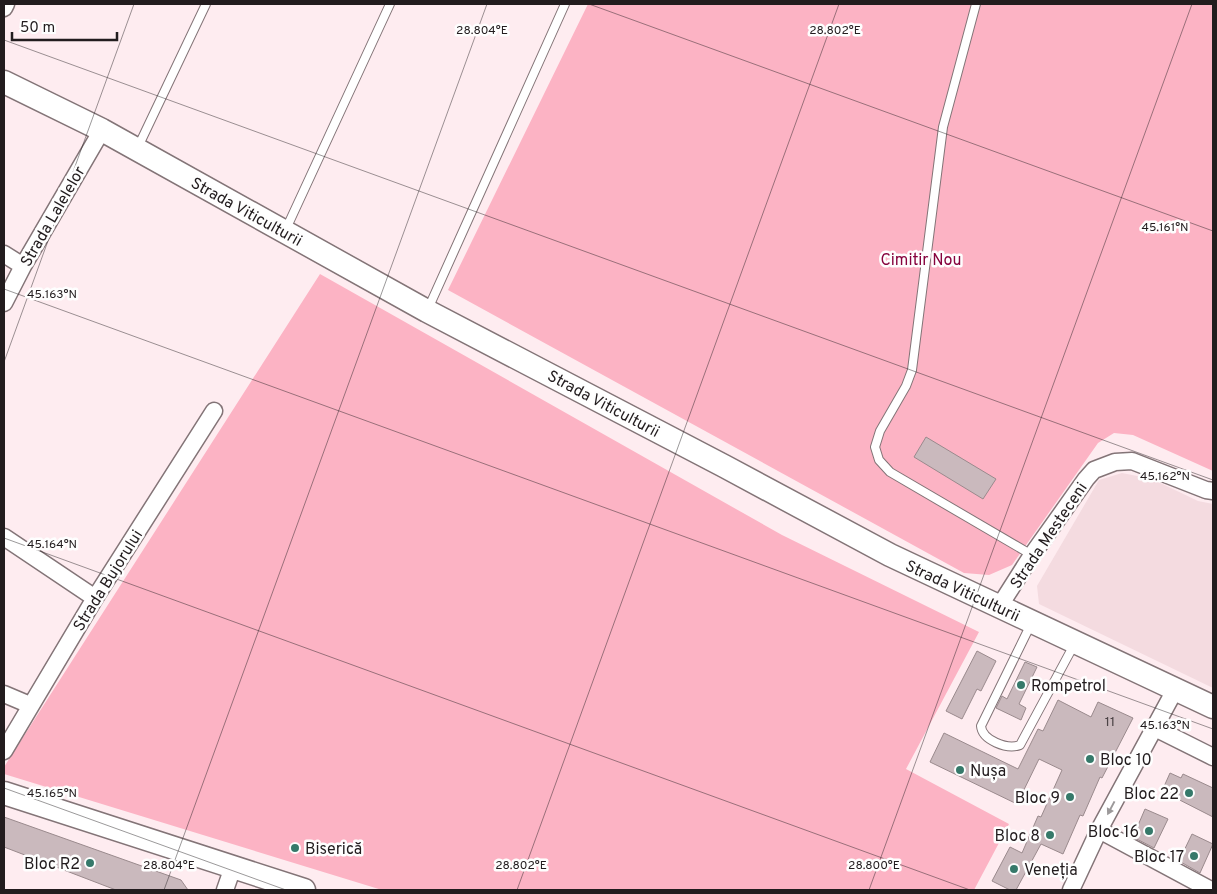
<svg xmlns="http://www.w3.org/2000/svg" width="1217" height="894" viewBox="0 0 1217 894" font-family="Overpass,sans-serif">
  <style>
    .built { fill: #f4dbe0 }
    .green { fill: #fcb3c4 }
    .building { fill: #cab9bd; stroke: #9a8a8d }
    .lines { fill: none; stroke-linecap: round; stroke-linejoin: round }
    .lane-casing { stroke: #837477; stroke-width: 10 }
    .street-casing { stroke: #837477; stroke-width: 19 }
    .secondary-casing { stroke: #837477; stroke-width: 25 }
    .lane { stroke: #fff; stroke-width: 8 }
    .street { stroke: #fff; stroke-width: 16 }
    .secondary { stroke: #fff; stroke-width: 22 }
    .oneway { fill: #9c999a }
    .ticks { fill: none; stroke: #221c1e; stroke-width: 1; stroke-opacity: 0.45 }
    .poi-dot { fill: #36796a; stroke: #fefefe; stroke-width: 2 }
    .labels { text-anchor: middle; stroke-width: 5; stroke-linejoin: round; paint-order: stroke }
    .number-label { font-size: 14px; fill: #4c4346 }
    .street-label { font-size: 16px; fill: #221c1e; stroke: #fefefe }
    .park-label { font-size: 16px; fill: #86033e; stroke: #fefefe }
    .poi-label { font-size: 16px; fill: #221c1e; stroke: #fefefe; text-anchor: end }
    .ticks-label { font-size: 12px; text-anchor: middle; fill: #221c1e; stroke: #fefefe; stroke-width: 5; stroke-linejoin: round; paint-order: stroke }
  </style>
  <rect width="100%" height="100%" fill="#feecf0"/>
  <path class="built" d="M1122 473 1152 479 1198 501 1213 504V688L1039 604 1037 586 1099 480Z"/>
  <path class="green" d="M588 4H1213V471L1133 435 1114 433 1098 443 1012 565 989 575 964 573 448 290Z
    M320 274 782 535 979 632 906 769 1009 824 974 890H382L4 774V767Z"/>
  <path class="building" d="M926 437 996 479 983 499 914 457Z
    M977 651 996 661 981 691 977 689 962 719 946 711Z
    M1025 662 1037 667 1019 704 1026 708 1021 720 996 708 1002 696 1007 699Z
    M1058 700 1091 717 1098 702 1133 718 1102 778 1100 777 1083 816 1080 815 1063 854 1041 844 1016 890H1010L992 881 1010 847 1022 853 1038 816 1041 817 1062 770 1039 759 1017 804 930 762 944 733 1018 769 1038 729 1043 731Z
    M1170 773 1181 778 1183 774 1213 788V817L1162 791Z
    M1145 809 1168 819 1154 848 1133 837Z
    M4 817 181 880 188 890H116L4 847Z
    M1192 834 1213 844 1200 873 1179 861Z"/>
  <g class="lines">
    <g class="lane-casing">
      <path id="lane" d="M976 4 943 127 912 370 906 386 880 431 875 447 879 460 890 472 1032 555
        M138 147 206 4
        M286 229 390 4
        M428 309 565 4
        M1031 624 981 726C982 740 1007 750 1020 745L1075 643"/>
    </g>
    <g class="street-casing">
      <path id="street" d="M4 8 6 4
        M4 254 23 266
        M4 303 23 266 102 130
        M4 537 95 598
        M999 607 1032 555 1086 479 1094 470 1115 462 1132 461 1206 490 1213 491
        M4 694 30 705
        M1155 728 1213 757
        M4 751 95 598 214 411
        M1099 830 1211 890
        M225 890 233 867
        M1071 890 1099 830 1176 688"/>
    </g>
    <g class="secondary-casing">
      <path id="secondary" d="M4 82 102 130 427 311 724 466 890 555 1213 707
        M4 793 304 890"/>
    </g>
    <use href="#lane" class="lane"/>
    <use href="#street" class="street"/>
    <use href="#secondary" class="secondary"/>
  </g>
  <defs><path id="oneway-solid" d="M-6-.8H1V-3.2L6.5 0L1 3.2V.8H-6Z" transform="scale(1.25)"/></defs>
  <use class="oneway" href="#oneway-solid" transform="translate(1111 808) rotate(118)"/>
  <path class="ticks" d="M589 4 1213 231M4 40 1213 480M4 289 1213 729M4 362 134 4M4 538 970 890M4 788 286 890M164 890 487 4M517 890 839 4M869 890 1192 4"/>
  <g class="poi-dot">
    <circle cx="1021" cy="685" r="5"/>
    <circle cx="1090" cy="759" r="5"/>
    <circle cx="960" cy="770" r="5"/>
    <circle cx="1189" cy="793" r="5"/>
    <circle cx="1070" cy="797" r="5"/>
    <circle cx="1149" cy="831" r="5"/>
    <circle cx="1050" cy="835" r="5"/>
    <circle cx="295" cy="848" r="5"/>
    <circle cx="1194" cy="856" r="5"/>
    <circle cx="90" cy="863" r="5"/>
    <circle cx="1014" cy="869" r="5"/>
  </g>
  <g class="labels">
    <g class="number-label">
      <text x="1110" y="726">11</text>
    </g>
    <g class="street-label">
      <text transform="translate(247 211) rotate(29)" y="6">Strada Viticulturii</text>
      <text transform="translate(52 216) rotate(-60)" y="6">Strada Lalelelor</text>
      <text transform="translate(604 403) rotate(28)" y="6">Strada Viticulturii</text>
      <text transform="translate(1048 535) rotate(-56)" y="6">Strada Mesteceni</text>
      <text transform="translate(107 580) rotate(-58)" y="6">Strada Bujorului</text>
      <text transform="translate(963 590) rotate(25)" y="6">Strada Viticulturii</text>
    </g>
    <g class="park-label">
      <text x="921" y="265">Cimitir Nou</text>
    </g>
    <g class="poi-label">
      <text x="1031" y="691" text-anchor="start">Rompetrol</text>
      <text x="1100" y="765" text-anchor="start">Bloc 10</text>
      <text x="970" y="776" text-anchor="start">Nușa</text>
      <text x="1179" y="799">Bloc 22</text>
      <text x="1060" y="803">Bloc 9</text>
      <text x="1139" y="837">Bloc 16</text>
      <text x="1040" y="841">Bloc 8</text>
      <text x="305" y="854" text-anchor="start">Biserică</text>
      <text x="1184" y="862">Bloc 17</text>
      <text x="80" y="869">Bloc R2</text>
      <text x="1024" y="875" text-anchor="start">Veneția</text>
    </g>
  </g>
  <g class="ticks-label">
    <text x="482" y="34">28.804°E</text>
    <text x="835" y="34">28.802°E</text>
    <text x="1165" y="231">45.161°N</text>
    <text x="52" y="298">45.163°N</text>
    <text x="1165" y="480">45.162°N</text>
    <text x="52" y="548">45.164°N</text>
    <text x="1165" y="729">45.163°N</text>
    <text x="52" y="797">45.165°N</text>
    <text x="169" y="869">28.804°E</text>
    <text x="521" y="869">28.802°E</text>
    <text x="874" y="869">28.800°E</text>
  </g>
  <rect width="1217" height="894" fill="none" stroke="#221c1e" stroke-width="10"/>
  <path d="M12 32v8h105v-8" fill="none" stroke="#221c1e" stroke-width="2.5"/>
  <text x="20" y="32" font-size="15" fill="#221c1e" stroke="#fefefe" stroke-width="4" paint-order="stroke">50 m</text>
</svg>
